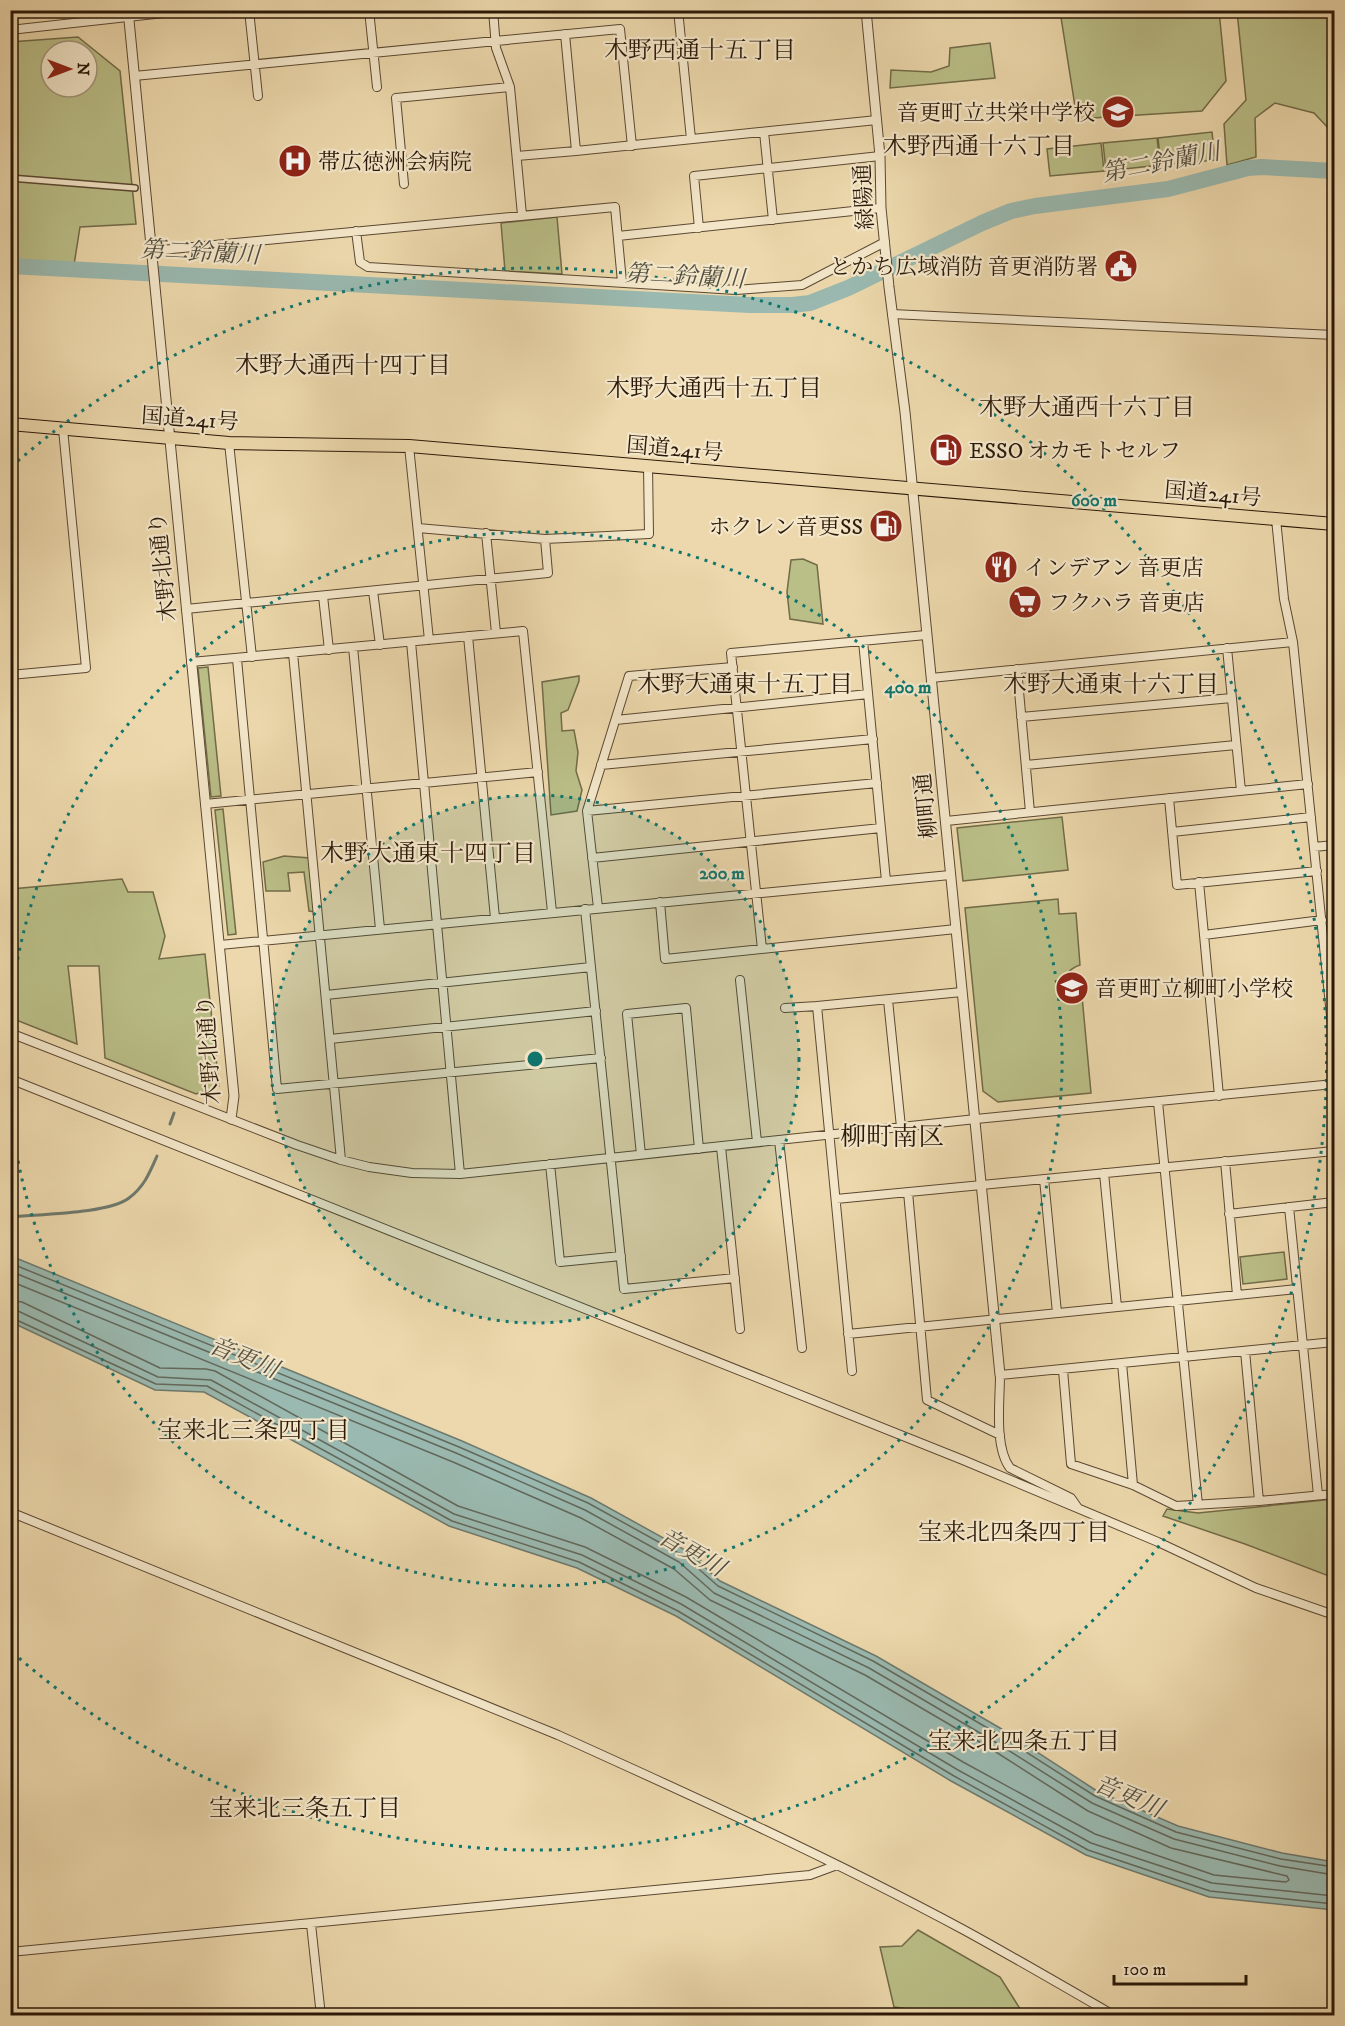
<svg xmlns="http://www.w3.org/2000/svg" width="1345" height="2026" viewBox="0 0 1345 2026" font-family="'IM FELL DW Pica','Noto Serif JP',serif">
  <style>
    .green { fill: #babe87; stroke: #726b48; stroke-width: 1.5; fill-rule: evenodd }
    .water { fill: #9ab9b0; stroke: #6e796d; stroke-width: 1.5 }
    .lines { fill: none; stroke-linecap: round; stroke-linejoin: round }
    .shore { stroke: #62685c; stroke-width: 1.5 }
    .stream { stroke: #6e796d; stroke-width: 3 }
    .river { stroke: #9ab9b0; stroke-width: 16 }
    .pedestrian-casing { stroke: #5b4831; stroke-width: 8 }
    .minor-casing { stroke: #5b4831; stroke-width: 10 }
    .tertiary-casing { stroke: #5b4831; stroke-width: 11 }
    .trunk-casing { stroke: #2b1808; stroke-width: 14 }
    .pedestrian { stroke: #f3e6c9; stroke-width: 5 }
    .minor { stroke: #f3e6c9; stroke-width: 8 }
    .tertiary { stroke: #f3e6c9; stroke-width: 9 }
    .trunk { stroke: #ecd8ac; stroke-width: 12 }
    .ring { fill: none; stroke: #0f766e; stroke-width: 3; stroke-dasharray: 3 6 }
    .labels { text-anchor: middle; stroke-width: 4.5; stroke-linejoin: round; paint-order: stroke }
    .poi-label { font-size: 22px; fill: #2b1808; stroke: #f3e6c9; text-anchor: start }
    .street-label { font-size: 22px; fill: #2b1808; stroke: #f3e6c9 }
    .neighbourhood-label { font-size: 24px; fill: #2b1808; stroke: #f3e6c9 }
    .water-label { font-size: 24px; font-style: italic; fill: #525043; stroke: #f3e6c9 }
    .quarter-label { font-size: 26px; fill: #2b1808; stroke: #f3e6c9 }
    .centre { fill: #0f766e; stroke: #f3e6c9; stroke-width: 3 }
    .ring-label { font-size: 18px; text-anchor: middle; font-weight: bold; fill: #0f766e; stroke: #f3e6c9; stroke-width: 4.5; stroke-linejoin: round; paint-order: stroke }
  </style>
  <rect width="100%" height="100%" fill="#ecd8ac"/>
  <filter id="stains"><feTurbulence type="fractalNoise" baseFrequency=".00333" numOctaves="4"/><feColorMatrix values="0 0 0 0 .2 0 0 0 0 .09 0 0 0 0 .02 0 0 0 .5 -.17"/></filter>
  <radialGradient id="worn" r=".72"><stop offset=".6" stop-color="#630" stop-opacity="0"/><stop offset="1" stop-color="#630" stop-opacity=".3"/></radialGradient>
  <path class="green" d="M1060 11H1219L1226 81 1202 111 1077 119Z
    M1237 11H1334V128L1332 132 1314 113 1275 103 1255 118 1256 157 1227 165 1224 124 1246 100Z
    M78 37 120 71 136 224 80 227 74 265 11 262 10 42ZM51 51H87V87H51Z
    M990 43 995 78 890 88 891 70 931 72 949 66 950 48Z
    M1212 132 1215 160 1161 165 1158 138Z
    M1157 138 1160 165 1106 171 1103 143Z
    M1101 143 1104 171 1050 176 1047 149Z
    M557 217 562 274 505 271 501 223Z
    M803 559 817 565 823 624 790 619 787 592 791 560Z
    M208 667 221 796 211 797 198 668Z
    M579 676V681L568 710 561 713 562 731 574 730 578 752 576 771 582 790 577 811 551 815 542 682Z
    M223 809 236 934 228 935 215 810Z
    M1062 817 1068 870 963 881 957 828Z
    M284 856 310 858 316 912 309 911 304 872 288 873 290 891H266L263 862Z
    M122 879 128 892H153L165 936 159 959 205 954 219 1086 196 1094 105 1058 99 966H68L77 1044 11 1018V889Z
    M1058 899 1059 914 1076 913 1080 965C1059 972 1062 991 1082 996L1091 1093 998 1102 983 1091 965 908Z
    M1284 1252 1287 1279 1243 1284 1240 1257Z
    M1334 1499V1578L1245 1544 1163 1516 1167 1509 1198 1513Z
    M918 1930 1000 1977 1024 2015H909L908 2009 894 2007 880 1947 902 1946Z
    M291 2009V2015H206Z"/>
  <path class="water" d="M11 1256 462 1441 591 1498 687 1551 720 1581 876 1656 1000 1728 1097 1791 1178 1826 1282 1853 1334 1862V1910L1209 1897 1086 1855 951 1781 676 1616 577 1568 449 1526 204 1392 155 1390 11 1322Z"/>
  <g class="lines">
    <path class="shore" d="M10 1263 459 1447 588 1503 684 1556 718 1586 873 1661 996 1733 1095 1796 1176 1832 1281 1859 1334 1867
      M10 1271 456 1453 585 1510 679 1562 714 1593 869 1668 992 1740 1092 1803 1174 1839 1280 1866 1334 1875
      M10 1281 453 1462 581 1518 674 1569 710 1600 865 1675 988 1747 1088 1811 1171 1848 1287 1876 1289 1880 1286 1882 1214 1875 1095 1834 963 1762 686 1597 585 1547 458 1506 215 1371 206 1369 160 1368 22 1302 10 1300
      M10 1309 18 1311 158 1377 211 1380 454 1514 582 1555 681 1604 958 1770 1091 1843 1212 1883 1334 1896
      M10 1317 156 1384 207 1386 452 1521 579 1562 678 1611 954 1776 1088 1850 1210 1891 1334 1904"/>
    <path class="stream" d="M170 1124 174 1113
      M10 1217C39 1214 108 1214 129 1198 144 1187 150 1172 157 1156"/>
    <path class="river" d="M10 266 749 305H792L810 303 848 288 982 223 1011 211 1035 206 1168 189 1248 168 1262 167 1334 171"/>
    <g class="pedestrian-casing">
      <path id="pedestrian" d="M10 178 135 188"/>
    </g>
    <g class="minor-casing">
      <path id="minor" d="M249 10 258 96
        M369 10 377 87
        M493 10 496 48 510 87 522 215
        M678 10 691 139
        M10 30 191 10
        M565 34 576 151
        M134 76 620 29 632 146
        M764 132 773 220
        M517 156 576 151 877 120
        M404 184 396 98 510 87
        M699 228 694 176 880 156
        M356 231 360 262 368 267 736 290 802 285 885 242
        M618 236 881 208
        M151 251 615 207 622 282
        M892 314 1334 335
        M229 443 252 657
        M409 446 429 640
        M1276 519 1284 599 1293 642 1334 1045
        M418 528 545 539 649 534 648 466
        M486 533 496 633
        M373 591 380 645
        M323 596 329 650
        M186 609 548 573 545 539
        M468 636 495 918
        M863 641 886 881
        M411 642 460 1174
        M353 647 380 929
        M1227 648 1241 791
        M293 653 341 1160
        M237 659 277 1089 601 1058
        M191 662 523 631 552 912
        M1017 669 1030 812
        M10 675 86 668 63 429
        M931 678 1293 642
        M1021 717 1232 698
        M616 720 868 694
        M601 765 873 739
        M1026 765 1236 745
        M1169 798 1177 885 1317 871
        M205 804 538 772
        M587 811 877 783
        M946 821 1308 784
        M1172 832 1311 817
        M1314 847 1334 845
        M592 858 881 828
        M1199 882 1204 935
        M660 902 665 959 956 929
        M598 908 587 811 629 676 733 667
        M585 909 624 1289 735 1278
        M220 945 950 875
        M762 949 731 653 926 635
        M740 980 757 1142
        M326 995 591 967
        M888 1000 901 1127
        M785 1008 817 1006
        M10 1033 297 1145 341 1160 369 1167 412 1173 460 1174 976 1119 1334 1084
        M330 1039 596 1011
        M10 1079 963 1460 1158 1542 1256 1588 1334 1615
        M1219 1096 1204 935 1322 920
        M1158 1102 1198 1505
        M779 1140 802 1348
        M721 1147 740 1329
        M641 1155 627 1014 686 1008 699 1149
        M1225 1161 1237 1295
        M550 1164 560 1262 621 1256
        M1104 1173 1117 1307
        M1044 1179 1057 1313
        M908 1192 927 1400 1000 1435
        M836 1199 1334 1151
        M1289 1207 1318 1495
        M1229 1214 1334 1202
        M848 1334 1297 1289
        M1245 1351 1259 1501
        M1122 1363 1133 1485
        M1063 1370 1071 1464 1133 1485 1176 1506 1259 1501 1334 1494
        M852 1371 817 1006 962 992
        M1078 1508 1071 1498 1010 1468C994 1447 1000 1401 1000 1375L1334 1342
        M10 1512 558 1735C695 1797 832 1859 964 1930 1015 1958 1065 1987 1115 2016
        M311 1924 321 2016
        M10 1952 810 1875 837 1865"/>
    </g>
    <g class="tertiary-casing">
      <path id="tertiary" d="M128 10 234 1096 231 1119
        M866 10 880 156 881 208 889 287 905 412 1000 1375"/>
    </g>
    <g class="trunk-casing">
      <path id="trunk" d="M10 424 229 443 409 446 1334 524"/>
    </g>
    <use href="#pedestrian" class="pedestrian"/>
    <use href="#minor" class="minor"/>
    <use href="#tertiary" class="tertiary"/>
    <use href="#trunk" class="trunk"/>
  </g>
  <circle cx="535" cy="1059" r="264" fill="#0f766e" fill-opacity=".12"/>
  <g class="ring">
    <circle cx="535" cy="1059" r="264"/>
    <path d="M11 1004A527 527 0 1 1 11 1114"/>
    <path d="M11 467A791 791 0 1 1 11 1651"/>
  </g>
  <defs>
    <g id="school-disc" transform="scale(1.725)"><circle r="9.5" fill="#8f2418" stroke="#f3e6c9"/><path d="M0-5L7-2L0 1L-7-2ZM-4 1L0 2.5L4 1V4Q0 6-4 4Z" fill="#fff"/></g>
    <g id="hospital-disc" transform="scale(1.725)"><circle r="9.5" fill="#8f2418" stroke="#f3e6c9"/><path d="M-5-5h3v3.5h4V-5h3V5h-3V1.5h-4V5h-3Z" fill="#fff"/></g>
    <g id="civic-disc" transform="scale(1.725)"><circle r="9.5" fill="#8f2418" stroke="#f3e6c9"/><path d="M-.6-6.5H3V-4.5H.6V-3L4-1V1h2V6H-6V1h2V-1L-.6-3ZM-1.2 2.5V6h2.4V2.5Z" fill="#fff"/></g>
    <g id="fuel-disc" transform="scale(1.725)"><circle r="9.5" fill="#8f2418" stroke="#f3e6c9"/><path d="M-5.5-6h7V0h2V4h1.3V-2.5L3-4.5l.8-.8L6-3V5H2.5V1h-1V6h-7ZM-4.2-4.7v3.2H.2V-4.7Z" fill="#fff"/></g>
    <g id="restaurant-disc" transform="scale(1.725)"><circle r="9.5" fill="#8f2418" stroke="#f3e6c9"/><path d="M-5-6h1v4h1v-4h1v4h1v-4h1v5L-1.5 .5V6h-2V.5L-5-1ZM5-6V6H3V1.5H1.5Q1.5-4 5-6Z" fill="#fff"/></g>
    <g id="supermarket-disc" transform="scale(1.725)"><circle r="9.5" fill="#8f2418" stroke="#f3e6c9"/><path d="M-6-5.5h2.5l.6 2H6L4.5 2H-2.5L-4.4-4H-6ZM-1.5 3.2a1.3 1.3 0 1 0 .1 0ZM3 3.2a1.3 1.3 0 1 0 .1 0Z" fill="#fff"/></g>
  </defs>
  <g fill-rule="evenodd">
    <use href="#school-disc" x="1118" y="112"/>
    <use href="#hospital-disc" x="295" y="161"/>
    <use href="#civic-disc" x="1121" y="266"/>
    <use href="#fuel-disc" x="946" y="450"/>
    <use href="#fuel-disc" x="886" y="526"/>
    <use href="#restaurant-disc" x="1001" y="567"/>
    <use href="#supermarket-disc" x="1025" y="602"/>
    <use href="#school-disc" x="1072" y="988"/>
  </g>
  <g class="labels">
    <g class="poi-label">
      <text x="1095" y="120" text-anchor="end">音更町立共栄中学校</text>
      <text x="318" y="169">帯広徳洲会病院</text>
      <text x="1098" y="274" text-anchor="end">とかち広域消防 音更消防署</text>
      <text x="969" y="458">ESSO オカモトセルフ</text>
      <text x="863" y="534" text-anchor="end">ホクレン音更SS</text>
      <text x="1024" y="575">インデアン 音更店</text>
      <text x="1048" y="610">フクハラ 音更店</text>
      <text x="1095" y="996">音更町立柳町小学校</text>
    </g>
    <g class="street-label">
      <text transform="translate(863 197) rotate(-93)" y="8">緑陽通</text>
      <text transform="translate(190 418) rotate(4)" y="8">国道241号</text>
      <text transform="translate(675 448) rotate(5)" y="8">国道241号</text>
      <text transform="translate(1213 493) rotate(5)" y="8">国道241号</text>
      <text transform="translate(162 567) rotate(-96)" y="8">木野北通り</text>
      <text transform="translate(925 806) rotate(-96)" y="8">柳町通</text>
      <text transform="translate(208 1050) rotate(-94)" y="8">木野北通り</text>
    </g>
    <g class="neighbourhood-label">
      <text x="700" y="58">木野西通十五丁目</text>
      <text x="979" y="154">木野西通十六丁目</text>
      <text x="343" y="373">木野大通西十四丁目</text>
      <text x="714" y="396">木野大通西十五丁目</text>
      <text x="1087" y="415">木野大通西十六丁目</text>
      <text x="745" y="692">木野大通東十五丁目</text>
      <text x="1111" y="692">木野大通東十六丁目</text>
      <text x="428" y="861">木野大通東十四丁目</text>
      <text x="254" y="1438">宝来北三条四丁目</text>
      <text x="1014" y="1540">宝来北四条四丁目</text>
      <text x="1024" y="1749">宝来北四条五丁目</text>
      <text x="305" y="1816">宝来北三条五丁目</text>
    </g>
    <g class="water-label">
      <text transform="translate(1161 162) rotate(-11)" y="8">第二鈴蘭川</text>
      <text transform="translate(200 252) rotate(3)" y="8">第二鈴蘭川</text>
      <text transform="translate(685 276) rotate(3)" y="8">第二鈴蘭川</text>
      <text transform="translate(244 1357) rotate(22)" y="8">音更川</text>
      <text transform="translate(692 1552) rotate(30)" y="8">音更川</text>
      <text transform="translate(1129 1796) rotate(23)" y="8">音更川</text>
    </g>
    <g class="quarter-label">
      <text x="892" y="1145">柳町南区</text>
    </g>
  </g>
  <circle cx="535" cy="1059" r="9" class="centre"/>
  <g class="ring-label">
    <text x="1094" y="506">600 m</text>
    <text x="908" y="693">400 m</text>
    <text x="722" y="879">200 m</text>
  </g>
  <rect width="1345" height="2026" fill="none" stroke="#ecd8ac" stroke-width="36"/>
  <rect x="12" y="12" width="1321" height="2002" fill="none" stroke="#2b1808" stroke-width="3"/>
  <rect x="18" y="18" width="1309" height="1990" fill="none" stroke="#2b1808" stroke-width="1.5"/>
  <g transform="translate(69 69) rotate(90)"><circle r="28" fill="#f3e6c9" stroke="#a3947c" stroke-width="1.5"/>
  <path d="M0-4.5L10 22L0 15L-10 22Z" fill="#8f2418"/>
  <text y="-9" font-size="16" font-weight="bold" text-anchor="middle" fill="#2b1808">N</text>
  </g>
  <path d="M1114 1975v9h132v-9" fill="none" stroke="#2b1808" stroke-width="3"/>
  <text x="1123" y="1975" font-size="18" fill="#2b1808" stroke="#f3e6c9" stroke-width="4.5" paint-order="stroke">100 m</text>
  <rect width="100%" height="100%" filter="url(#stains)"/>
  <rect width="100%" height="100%" fill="url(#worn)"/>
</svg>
